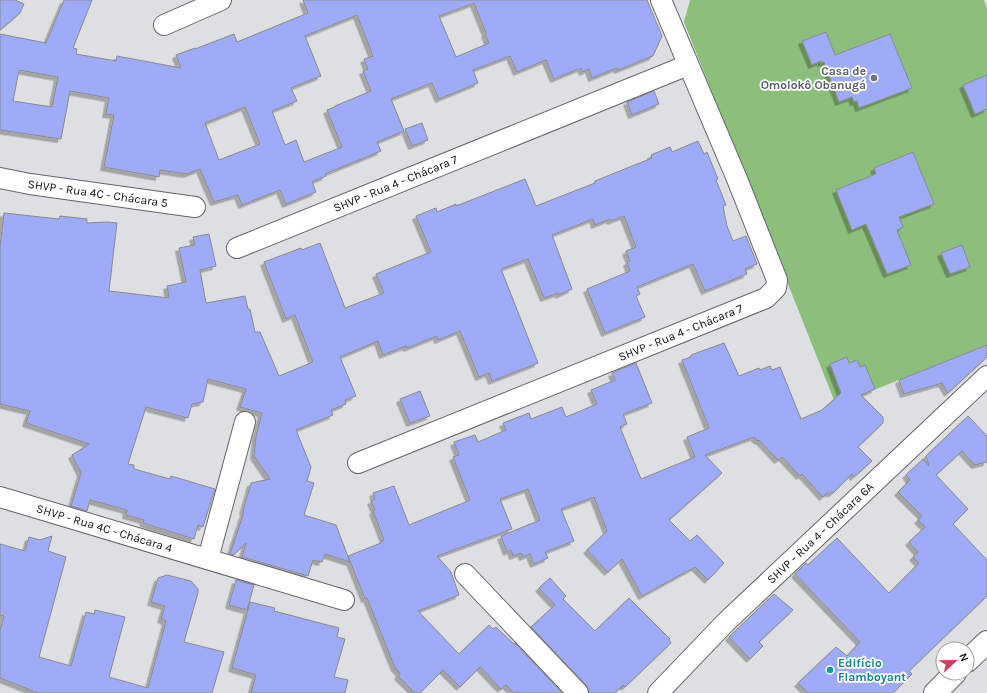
<svg xmlns="http://www.w3.org/2000/svg" width="987" height="693" viewBox="0 0 987 693" font-family="Karla,sans-serif">
  <style>
    .green { fill: #8cbf7b }
    .building { fill: #a0abf8; stroke: #89898d; fill-rule: evenodd; filter: url(#shadow) }
    .lines { fill: none; stroke-linecap: round; stroke-linejoin: round }
    .minor-casing { stroke: #646568; stroke-width: 22 }
    .tertiary-casing { stroke: #646568; stroke-width: 24 }
    .minor { stroke: #fff; stroke-width: 20 }
    .tertiary { stroke: #fff; stroke-width: 22 }
    .worship-dot { fill: #6b7280; stroke: #fff; stroke-width: 1.5 }
    .culture-dot { fill: #0f9aa8; stroke: #fff; stroke-width: 1.5 }
    .labels { text-anchor: middle; stroke-width: 3.5; stroke-linejoin: round; paint-order: stroke }
    .worship-label { font-size: 12px; font-weight: bold; fill: #5b616d; stroke: #fff; text-anchor: end }
    .street-label { font-size: 12px; fill: #0f0f10; stroke: #fff }
    .culture-label { font-size: 12px; font-weight: bold; fill: #0d838f; stroke: #fff; text-anchor: start }
  </style>
  <defs>
    <filter id="shadow"><feDropShadow dx="-3.5" dy="3.5" stdDeviation="0" flood-color="#0004"/></filter>
  </defs>
  <rect width="100%" height="100%" fill="#dedfe3"/>
  <path class="green" d="M690 0H984L987 8V345L836 405 684 22Z"/>
  <path class="building" d="M0 0H15L24 4 20 13 0 30Z
    M64 0H92L73 48 77 49 76 54 116 61 117 56 181 68 176 55 195 48V49L234 34 237 42 308 13 303 0H647L662 36 653 56 618 70 617 68 592 78 589 69 583 72 581 68 554 79 546 60 517 72 510 56 473 70 478 83 439 99 432 83 391 99 404 131 377 142 381 151 325 174 326 176 312 182 316 192 286 204 280 190 242 205 238 195 214 202 200 169 187 174 160 170 159 177 104 167 114 115 106 114 109 98 70 91 61 139 0 130V34L46 43ZM474 3 486 33 485 34 489 43 456 57 439 16ZM357 15 373 56 364 59 368 69 363 71 371 91 335 106V107L327 110 342 147 304 162 296 140 285 145 272 111 297 101 291 88 321 76 305 36ZM19 70 58 77 52 107 13 101ZM245 107 260 144 219 160 205 123Z
    M826 32 835 55 890 34 912 88 859 108 857 101 854 102 852 97 839 102 824 62 821 63V61L812 65 802 41Z
    M987 75V109L975 114 963 85Z
    M654 91 659 104 632 115 627 102Z
    M422 123 428 140 412 146 405 129Z
    M698 141 704 154 707 152 718 179 716 180 726 205 723 206 727 226 733 241 746 236 757 264 745 269 747 274 705 291 693 264 637 287 640 294 636 296 645 317 605 333 587 289 630 271 627 262 630 261 626 251 636 247 624 216 611 221 610 219 595 225 593 219 552 235 572 289 559 295 558 293 544 298 528 259 501 269 538 363 492 381 489 373 479 377 460 331 438 340 437 336 407 348 406 346 383 355 378 341 340 357 356 396 345 400 346 404 331 410 333 415 296 430 311 467 307 481 314 483 304 515 336 525 350 562 325 554 322 562 313 560 308 576 242 557 246 543 233 555 230 554 244 512 243 511 251 483 270 479 254 456 256 436 262 413 240 407 246 389 208 379 203 402 192 404 188 418 146 407 128 464 134 465V469L170 479 171 476 215 489 203 527 198 525 194 539 143 523 144 520 126 515 127 510 90 500 87 511 71 506 81 473 72 455 89 444 26 423 30 411 0 404V247L4 213 59 219 60 216 87 219V223L107 222 117 223 109 291 169 298 167 286 186 282 179 248 195 245 193 237 209 234 216 266 200 270 206 303 245 296 248 309H250L255 332H260L279 376 313 362 295 315 286 319 264 262 301 248 302 250 320 243 345 308 384 293 376 274 431 252 416 216 436 208 437 212 456 204V206L525 179 536 206 595 183V181L652 158 651 155 670 147 672 152Z
    M913 152 934 204 899 217 903 227 897 230 911 265 887 274 866 224 852 230 836 190 876 174 874 168Z
    M962 245 970 267 950 274 941 253Z
    M724 343 739 376 759 368 760 370 770 366 772 370 780 367 801 419 822 410 841 393 830 364 847 357 849 363 857 360 860 367 865 365 875 389 861 395 883 417V423L858 447 872 461 854 477 852 474 833 493H827L823 497 802 474 800 476 782 457 778 460 759 440 758 441 754 437 705 455 722 473 669 520 690 541 697 535 724 563 708 580 695 567 642 596 622 559 608 572 587 550 607 531 594 497 561 509 574 541 545 552 548 558 534 564 530 554 523 557 521 553 513 556 511 550 507 552 501 536 540 520 528 489 500 499 512 529 437 556 451 572 459 595 418 611 459 654 489 625 493 629 496 627 514 644 515 643 562 693H514L506 685 501 689 480 667 460 687 443 670 420 693H415L398 676 400 673 395 668 367 598 365 599 348 556 381 543V541L384 540 373 511 375 510 371 501 375 499 373 493 394 486 409 525 468 501 470 500 453 457 459 455 454 442 475 435 478 442 506 430 503 423 529 413 531 419 562 407 566 417 597 404 591 390 615 380 612 373 636 363 652 403 623 414 627 424 620 427 641 479 695 457 687 437 709 428 682 360 691 357V355Z
    M987 345V357L948 393 942 383 904 394 899 380Z
    M420 391 430 416 410 423 400 399Z
    M968 416 987 436V462L975 465 962 451 936 475 968 509 953 524 987 560V596L909 671 912 674 893 693H808L798 683 836 647 847 656 860 642 795 574 806 563 808 565 837 538 889 593 919 563 913 557 918 552 909 542 925 527 918 520 922 516 898 492 910 480 906 475 923 459 929 466 926 456Z
    M52 536 48 551 66 557 39 657 71 666 86 612 94 614 95 610 125 617 109 677 148 688 166 621 161 619 165 606 151 602 158 578 167 575 191 581 198 589V593L184 642 224 652 212 693H38L0 678V630L4 616 0 615V544L25 551 29 537 40 540Z
    M550 578 566 596 563 599 595 631 629 598 670 639 669 640 671 643 625 687 623 685 615 693H589L586 685 531 627 555 605 539 588Z
    M236 580 254 585 247 610 229 605Z
    M774 594 793 610 759 642 763 646 750 659 729 637Z
    M250 602 275 608 274 611 339 628 337 637 345 639 334 677 348 680 345 693H251L256 675 232 668Z"/>
  <g class="lines">
    <g class="minor-casing">
      <g id="minor">
        <path d="M164 25 221 0"/>
        <path id="s1" d="M0 178 30 184 195 207"/>
        <path id="s2" d="M237 248 688 65"/>
        <path id="s3" d="M358 463 766 298 776 288 777 280 737 179 661 0"/>
        <path id="s4" d="M0 497 344 600"/>
        <path d="M208 559 245 422"/>
        <path d="M465 574 578 693"/>
        <path id="s5" d="M658 693 726 622 987 376"/>
      </g>
    </g>
    <g class="tertiary-casing">
      <path id="tertiary" d="M967 661 987 642
        M935 693 955 673"/>
    </g>
    <use href="#minor" class="minor"/>
    <use href="#tertiary" class="tertiary"/>
  </g>
  <circle class="worship-dot" cx="874" cy="78" r="4"/>
  <circle class="culture-dot" cx="830" cy="670" r="4"/>
  <g class="labels">
    <g class="worship-label">
      <text x="866" y="75">Casa de<tspan x="866" dy="14">Omolokô Obanugá</tspan></text>
    </g>
    <g class="street-label">
      <text dy="4" stroke="none"><textPath href="#s2" startOffset="171">SHVP - Rua 4 - Chácara 7</textPath></text>
      <text dy="4" stroke="none"><textPath href="#s1" startOffset="99">SHVP - Rua 4C - Chácara 5</textPath></text>
      <text dy="4" stroke="none"><textPath href="#s3" startOffset="348">SHVP - Rua 4 - Chácara 7</textPath></text>
      <text dy="4" stroke="none"><textPath href="#s4" startOffset="109">SHVP - Rua 4C - Chácara 4</textPath></text>
      <text dy="4" stroke="none"><textPath href="#s5" startOffset="228">SHVP - Rua 4 - Chácara 6A</textPath></text>
    </g>
    <g class="culture-label">
      <text x="838" y="667">Edifício<tspan x="838" dy="14">Flamboyant</tspan></text>
    </g>
  </g>
  <g transform="translate(955 661) rotate(68)"><circle r="19" fill="#ffffff" stroke="#9f9f9f"/>
  <path d="M0-3L7 15L0 10L-7 15Z" fill="#cf3f5d"/>
  <text y="-6" font-size="11" font-weight="bold" text-anchor="middle" fill="#0f0f10">N</text>
  </g>
</svg>
